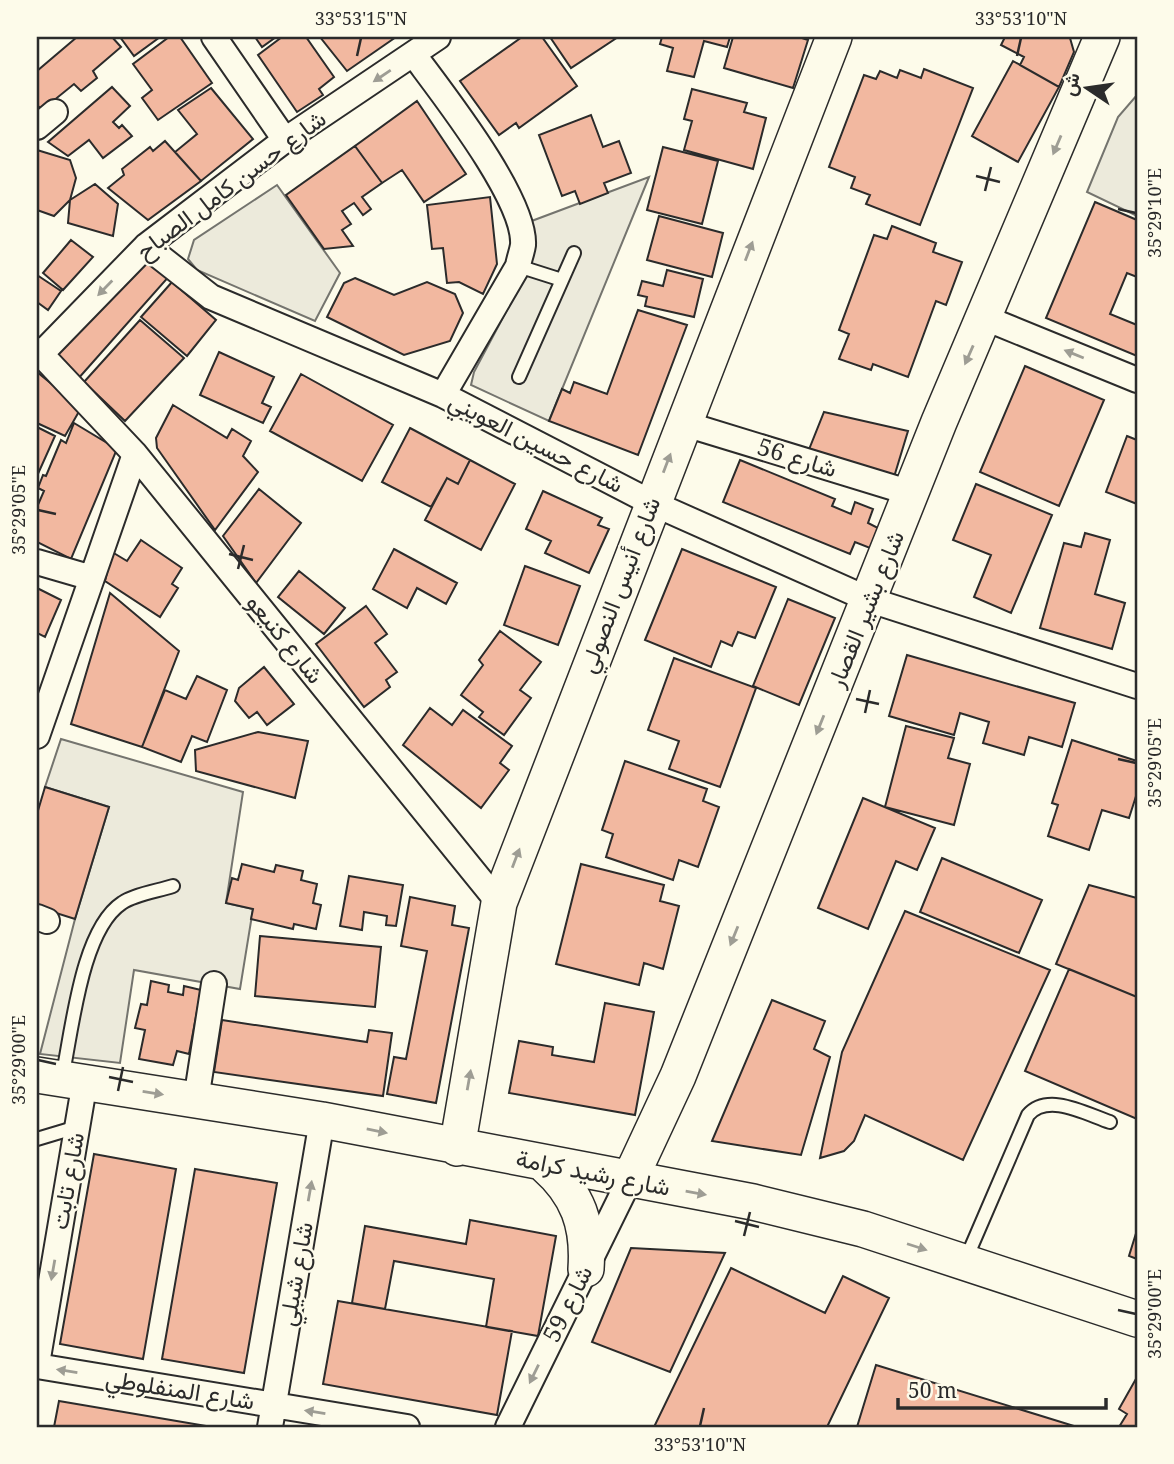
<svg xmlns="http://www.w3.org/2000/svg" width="1174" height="1464" viewBox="0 0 1174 1464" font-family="'Noto Serif',Vazirmatn,serif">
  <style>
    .parking { fill: #eceadb; stroke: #74746e; stroke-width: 2 }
    .building { fill: #f2b8a0; stroke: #2b2b2b; stroke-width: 2 }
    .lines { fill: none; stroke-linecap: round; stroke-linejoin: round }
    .lane-casing { stroke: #2b2b2b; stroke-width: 16 }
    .street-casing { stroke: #2b2b2b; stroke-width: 28 }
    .secondary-casing { stroke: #2b2b2b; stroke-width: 38 }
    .lane { stroke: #fdfbea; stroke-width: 12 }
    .street { stroke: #fdfbea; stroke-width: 24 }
    .secondary { stroke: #fdfbea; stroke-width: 35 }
    .oneway { fill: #9e9d94 }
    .ticks { fill: none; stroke: #2b2b2b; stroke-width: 2.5 }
    .labels { text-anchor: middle; stroke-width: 5; stroke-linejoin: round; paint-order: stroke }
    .street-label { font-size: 24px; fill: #2b2b2b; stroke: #fdfbea }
    .neatline { fill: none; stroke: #2b2b2b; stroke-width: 2.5 }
    .ticks-label { font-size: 18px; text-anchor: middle; fill: #2b2b2b }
  </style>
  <rect width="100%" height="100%" fill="#fdfbea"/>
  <path class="parking" d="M1137 95V216L1087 192 1118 117Z
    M649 177 549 421 471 385 474 372 531 265 534 245 529 222Z
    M277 185 340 273 315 321 197 270 188 259 194 240Z
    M61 739 243 792 226 903 253 909 240 989 134 970 120 1063 40 1054 75 919 109 807 45 787Z"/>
  <path class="building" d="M77 37H112L121 47 93 71 97 78 81 91 74 84 42 110 37 105V71Z
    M120 37H160L134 56Z
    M169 37H180L212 83 158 120 142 98 152 90 133 64Z
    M255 37H276L262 47Z
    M282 37H306L334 77 319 89 323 95 297 112 258 55Z
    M320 37H396L347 71Z
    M522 37H542L577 86 519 128 516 123 499 135 460 81Z
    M550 37H618L571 68Z
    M662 37H730L727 47 704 41 694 77 667 71 673 48 660 44Z
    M733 37H799L808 40 793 88 724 68Z
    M1005 37 1070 38 1074 52 1059 87 1020 65 1024 57 1001 45Z
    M1013 61 1059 87 1018 162 972 136Z
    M924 69 973 88 920 225 866 204 870 195 851 188 855 177 829 167 864 75 876 79 880 71 897 78 900 70 921 78Z
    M112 87 130 106 113 122 119 128 122 125 132 136 103 158 89 140 68 156 48 142Z
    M211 88 253 139 201 181 175 152 197 134 178 110Z
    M692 89 747 103 744 112 766 118 753 169 684 150 692 121 684 119Z
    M417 101 466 174 424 202 402 170 382 183 355 146Z
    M591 115 603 147 619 141 631 173 604 183 608 193 580 204 575 191 562 196 539 135Z
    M165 141 201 181 148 220 108 188 124 175 122 169 150 147 153 151Z
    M355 146 382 183 362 197 371 209 363 215 354 203 342 211 351 224 342 230 353 246 324 249 286 195Z
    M663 147 718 161 702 224 647 210Z
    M37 150 70 160 76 178 70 200 54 216 37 210Z
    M95 184 118 204 113 236 68 223 70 200Z
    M490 197 497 264 483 294 459 282 447 283 443 248 432 249 427 205Z
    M1095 202 1137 220V277L1127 273 1110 314 1137 325V356L1046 318Z
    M659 216 723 233 712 277 647 260Z
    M892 226 936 243 933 252 962 262 946 305 936 301 908 377 873 364 871 370 839 359 849 334 839 330 874 235 887 239Z
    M71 240 93 257 63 290 43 273Z
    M145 253 172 273 77 380 49 354Z
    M667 270 703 279 694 317 645 306 647 297 638 295 642 281 663 286Z
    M37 275 61 291 48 310 37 302Z
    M355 278 394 295 427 282 455 294 463 313 450 341 404 355 327 317 344 283Z
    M172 282 216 320 187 356 141 317Z
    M638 310 687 325 638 455 549 421 562 389 570 393 574 382 607 394Z
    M140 320 184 358 125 421 84 382Z
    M219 352 274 377 262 403 271 407 263 423 200 395Z
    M1025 366 1104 400 1059 506 980 472Z
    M37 372 81 408 65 436 37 423Z
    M301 374 393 425 362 481 270 431Z
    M173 405 227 438 232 429 251 441 243 456 258 472 215 530 157 448 156 438Z
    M824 412 908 431 894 477 806 457Z
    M74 423 117 449 71 559 37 542V507L44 491 38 488 43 475 46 476 61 440 66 443Z
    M37 427 55 436 37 476Z
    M410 428 470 460 458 484 447 478 431 507 382 482Z
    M1127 436 1137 440V504L1106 492Z
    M470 460 515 484 481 550 425 520 447 478 458 484Z
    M740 460 835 499 832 506 851 514 855 502 873 509 868 523 878 528 870 548 855 542 850 554 723 502Z
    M976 484 1052 515 1011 613 974 597 991 555 953 540Z
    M259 489 301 523 256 583 223 536Z
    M543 491 602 518 598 525 609 529 589 573 545 553 551 541 526 529Z
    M1085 533 1110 540 1095 594 1125 603 1112 649 1040 628 1064 543 1081 547Z
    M141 540 182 568 172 584 178 588 160 617 105 581 112 552 127 561Z
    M394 549 457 583 446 604 417 588 407 608 373 589Z
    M682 549 776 587 755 638 738 632 732 646 721 641 711 667 645 640Z
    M525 566 580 586 558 645 504 625Z
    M299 571 345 608 324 634 278 597Z
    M37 588 61 600 45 637 37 633Z
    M110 593 179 651 142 747 71 724Z
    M788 599 835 618 799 705 753 686Z
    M366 606 387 634 375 643 397 672 386 680 390 687 364 707 316 644Z
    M500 631 541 662 520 690 531 698 504 735 479 717 483 712 461 695 483 665 479 660Z
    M907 655 1075 703 1062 747 1029 737 1024 755 983 743 989 722 960 713 954 735 889 716Z
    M674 658 756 688 720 787 669 769 679 741 648 730Z
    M264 667 294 704 267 725 257 712 249 718 235 701 239 688Z
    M197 676 227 690 207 742 192 736 181 762 142 747 165 690 186 699Z
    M430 708 452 725 463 710 512 746 500 763 509 770 481 808 403 745Z
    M906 726 954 738 948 758 970 764 954 825 885 807Z
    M258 732 308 741 295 798 196 771 195 750Z
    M1072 740 1137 761V793L1129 818 1102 810 1089 850 1048 836 1058 805 1052 803Z
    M625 761 707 789 703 801 719 807 698 867 679 860 673 880 606 857 613 834 602 830Z
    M45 787 109 807 75 919 37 907V814Z
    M863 798 935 828 917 870 896 861 868 929 818 908Z
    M942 858 1042 900 1019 953 920 912Z
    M242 864 274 872 276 865 303 871 301 880 317 884 313 903 321 905 316 929 294 924 293 929 251 919 253 909 226 903 232 878 238 880Z
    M581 864 664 885 660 901 679 906 663 969 644 963 639 985 556 964Z
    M349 876 403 885 396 926 386 925 387 916 364 912 362 930 340 926Z
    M1089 885 1137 898V997L1056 964Z
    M410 897 455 906 452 925 469 928 436 1103 387 1094 394 1057 406 1059 427 951 401 946Z
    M905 911 1050 970 963 1160 865 1115 854 1141 844 1151 820 1158 842 1052Z
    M260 936 381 947 375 1007 255 996Z
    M1069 969 1137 997V1119L1025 1071Z
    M151 981 169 985 168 992 183 995 184 986 201 990 189 1054 177 1051 173 1065 139 1059 145 1030 135 1028 141 1004 147 1005Z
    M772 1000 825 1021 814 1049 830 1057 801 1155 712 1141Z
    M605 1003 654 1012 635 1115 509 1093 519 1041 553 1047 552 1055 594 1062Z
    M222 1020 367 1042 369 1030 392 1033 383 1096 214 1072Z
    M94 1154 176 1169 143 1359 60 1344Z
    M195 1169 277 1183 244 1373 162 1359Z
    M470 1220 556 1236 538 1336 486 1327 494 1279 394 1261 385 1309 352 1303 365 1226 466 1244Z
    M1137 1230V1259L1129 1256Z
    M631 1248 725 1253 670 1372 592 1342Z
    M731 1268 825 1313 843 1276 889 1298 827 1427H654Z
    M338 1301 512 1331 497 1415 323 1384Z
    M876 1365 1074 1426V1427H857Z
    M1137 1377V1427H1119L1127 1414 1119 1409Z
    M59 1401 212 1427H54Z"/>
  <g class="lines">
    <g class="lane-casing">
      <path id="lane" d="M518 266 562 280
        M519 377 574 253
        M62 1078C72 1032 81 930 122 903 135 894 158 891 173 886
        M37 1139 77 1127
        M966 1259 1028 1115C1048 1092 1086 1114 1110 1122"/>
    </g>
    <g class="street-casing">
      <path id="street" d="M214 37 285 140
        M414 55C442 93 526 199 523 245 522 252 519 259 518 266L443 395
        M37 127 55 112
        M146 246 211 297 443 395 652 503 870 600 1137 686
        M985 318 1137 380
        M37 350 135 454 499 903
        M41 354 146 246 285 140 438 37
        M682 423 911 493
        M37 562 92 578
        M37 736 135 454
        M37 917 47 921
        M196 1100 214 984
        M37 1364 85 1081
        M37 1366 407 1427
        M270 1427 322 1120
        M508 1427 629 1181"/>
    </g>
    <g class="secondary-casing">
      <path id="secondary" d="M37 1075 322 1120 753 1202 863 1229 1137 1319
        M457 1148 499 903 834 37
        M545 1165C578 1194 589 1225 586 1269
        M629 1181 678 1076 939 422 1102 37"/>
    </g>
    <use href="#lane" class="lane"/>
    <use href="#street" class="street"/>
    <use href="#secondary" class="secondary"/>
  </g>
  <defs><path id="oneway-solid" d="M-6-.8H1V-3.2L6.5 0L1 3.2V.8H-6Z" transform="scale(1.75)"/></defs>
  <g class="oneway">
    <use href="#oneway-solid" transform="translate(382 76) rotate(146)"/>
    <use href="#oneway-solid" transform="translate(1057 145) rotate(113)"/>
    <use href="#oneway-solid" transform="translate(749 251) rotate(-69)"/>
    <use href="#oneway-solid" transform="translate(105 288) rotate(134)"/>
    <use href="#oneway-solid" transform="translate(1074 354) rotate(-158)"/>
    <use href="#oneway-solid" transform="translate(969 355) rotate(114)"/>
    <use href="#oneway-solid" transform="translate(667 463) rotate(-69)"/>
    <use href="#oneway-solid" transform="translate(820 725) rotate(112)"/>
    <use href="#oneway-solid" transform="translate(516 858) rotate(-69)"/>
    <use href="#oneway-solid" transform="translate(734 936) rotate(112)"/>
    <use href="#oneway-solid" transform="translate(469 1080) rotate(-80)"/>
    <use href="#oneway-solid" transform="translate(153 1093) rotate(9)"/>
    <use href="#oneway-solid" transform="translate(377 1131) rotate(11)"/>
    <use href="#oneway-solid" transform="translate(310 1191) rotate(-80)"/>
    <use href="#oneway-solid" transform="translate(696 1193) rotate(10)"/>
    <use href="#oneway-solid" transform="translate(917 1247) rotate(18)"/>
    <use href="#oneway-solid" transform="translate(53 1270) rotate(100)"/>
    <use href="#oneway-solid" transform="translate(67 1371) rotate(-171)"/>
    <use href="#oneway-solid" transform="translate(534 1374) rotate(116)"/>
    <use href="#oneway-solid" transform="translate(315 1412) rotate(-171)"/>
  </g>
  <path class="ticks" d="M357 56 361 38M1017 56 1021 38M976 176 1000 182M985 191 991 167M1118 209 1136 213M38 510 56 514M229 554 253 560M238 569 244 545M856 699 879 704M865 713 870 690M1118 759 1136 763M38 1060 56 1064M109 1077 133 1082M118 1091 123 1067M735 1221 759 1227M744 1236 750 1212M1118 1310 1136 1314M700 1426 704 1408"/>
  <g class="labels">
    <g class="street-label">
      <text transform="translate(231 185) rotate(-37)" y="8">شارع حسن كامل الصباح</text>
      <text transform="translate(536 443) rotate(27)" y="8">شارع حسين العويني</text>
      <text transform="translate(797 458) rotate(17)" y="8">شارع 56</text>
      <text transform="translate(620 585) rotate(-69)" y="8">شارع أنيس النصولي</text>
      <text transform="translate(866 609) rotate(-68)" y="8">شارع بشير القصار</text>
      <text transform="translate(285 639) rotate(51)" y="8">شارع كنيعو</text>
      <text transform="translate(593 1173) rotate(11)" y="8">شارع رشيد كرامة</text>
      <text transform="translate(68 1181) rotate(-80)" y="8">شارع تابت</text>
      <text transform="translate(296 1274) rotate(-80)" y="8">شارع شيلي</text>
      <text transform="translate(568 1304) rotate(-64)" y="8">شارع 59</text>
      <text transform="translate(180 1390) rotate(9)" y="8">شارع المنفلوطي</text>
    </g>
  </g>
  <rect width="1174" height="1464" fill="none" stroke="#fdfbea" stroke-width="77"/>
  <g transform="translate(1087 88) rotate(283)" stroke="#fdfbea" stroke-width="5" paint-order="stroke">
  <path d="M0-5L12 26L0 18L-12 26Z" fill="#2b2b2b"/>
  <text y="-10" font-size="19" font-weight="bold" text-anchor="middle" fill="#2b2b2b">ش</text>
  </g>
  <path d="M898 1398v10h208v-10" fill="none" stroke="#2b2b2b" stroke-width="3.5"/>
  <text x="908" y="1398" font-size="21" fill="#2b2b2b" stroke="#fdfbea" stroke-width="5" paint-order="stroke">50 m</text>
  <rect x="38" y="38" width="1098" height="1388" class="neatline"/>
  <g class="ticks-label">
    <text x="361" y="25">33°53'15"N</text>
    <text x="1021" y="25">33°53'10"N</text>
    <text transform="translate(1155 213) rotate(-90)" y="6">35°29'10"E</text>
    <text transform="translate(19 510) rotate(-90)" y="6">35°29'05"E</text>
    <text transform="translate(1155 763) rotate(-90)" y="6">35°29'05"E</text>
    <text transform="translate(19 1060) rotate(-90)" y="6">35°29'00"E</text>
    <text transform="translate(1155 1314) rotate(-90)" y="6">35°29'00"E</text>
    <text x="700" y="1451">33°53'10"N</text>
  </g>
</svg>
